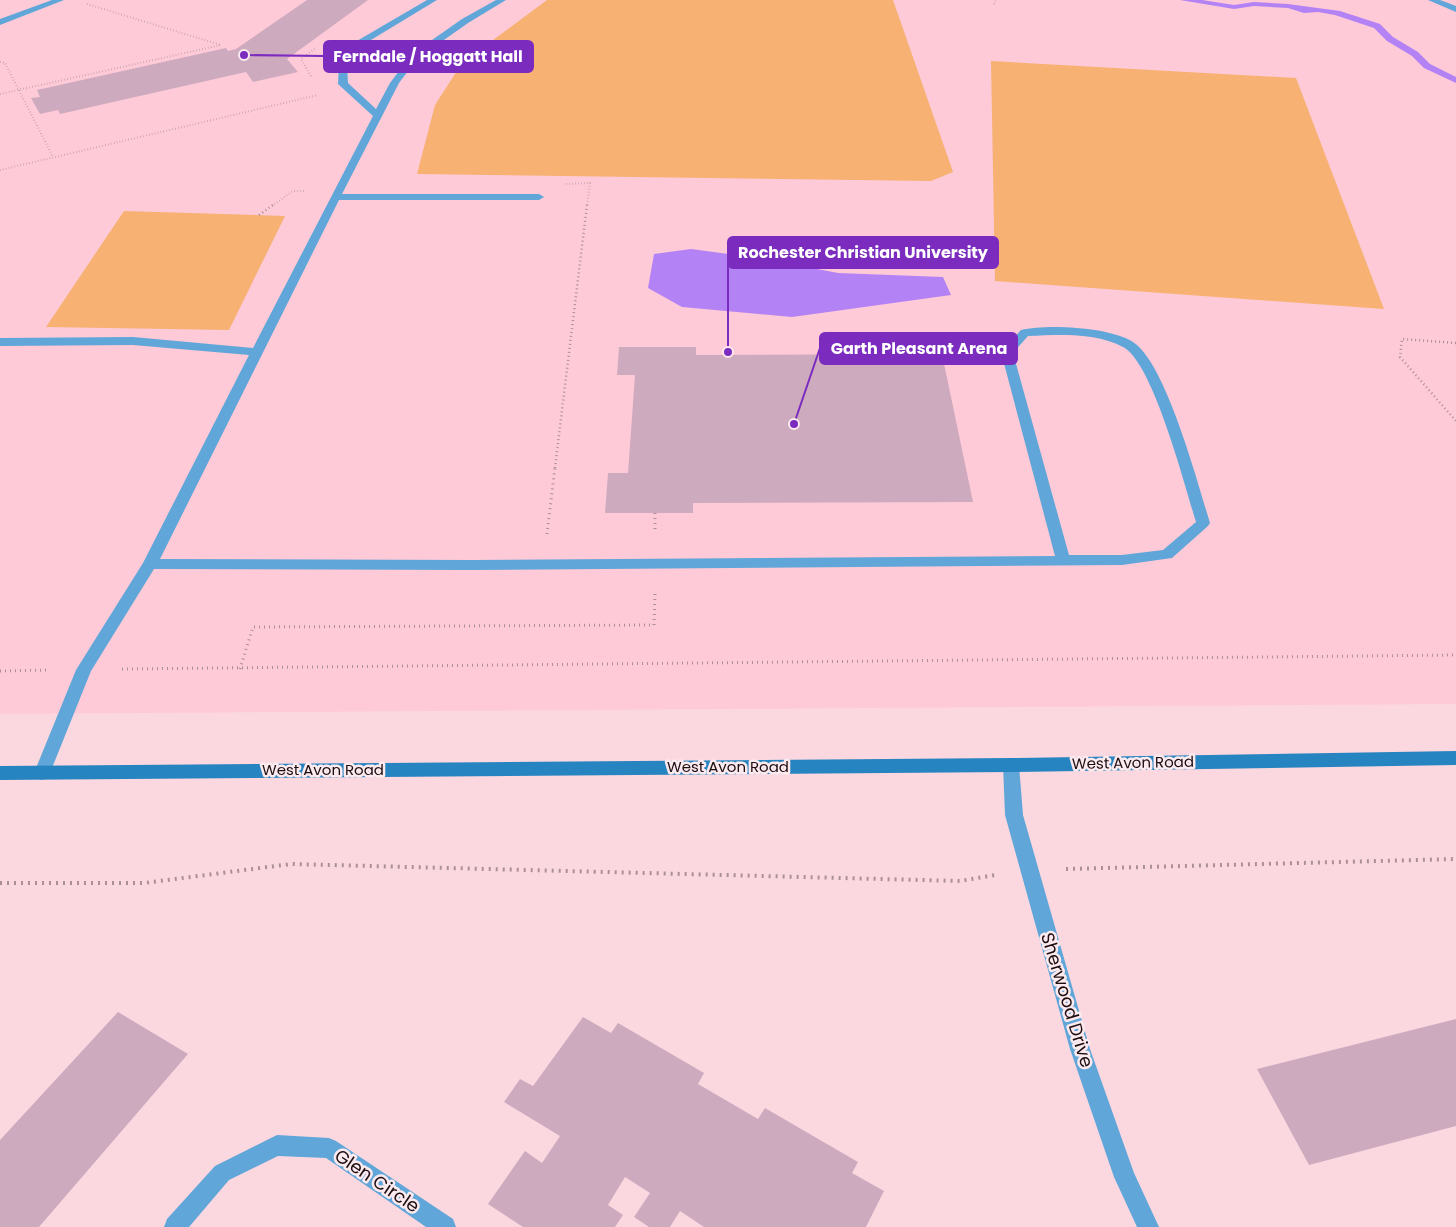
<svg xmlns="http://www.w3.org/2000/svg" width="1456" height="1227" viewBox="0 0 1456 1227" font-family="Poppins,sans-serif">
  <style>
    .built { fill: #fecad7 }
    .green { fill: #f6b173 }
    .water { fill: #b382f5 }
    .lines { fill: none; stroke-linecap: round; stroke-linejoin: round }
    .stream { fill: #b382f5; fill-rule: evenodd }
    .building { fill: #ceaabf }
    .path-far3 { stroke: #ab8f96; stroke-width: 2; stroke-dasharray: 0.5 2.5; stroke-linecap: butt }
    .path-far2 { stroke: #ab8f96; stroke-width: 2.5; stroke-dasharray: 1 3; stroke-linecap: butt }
    .path-far1 { stroke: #ab8f96; stroke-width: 3; stroke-dasharray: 1 4; stroke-linecap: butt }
    .path { stroke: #ab8f96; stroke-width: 4; stroke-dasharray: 2 5; stroke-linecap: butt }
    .lane { fill: #60a6d9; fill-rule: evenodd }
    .street { fill: #60a6d9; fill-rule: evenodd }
    .secondary { fill: #2684c0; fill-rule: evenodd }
    .labels { text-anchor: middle; stroke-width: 5; stroke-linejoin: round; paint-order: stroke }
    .street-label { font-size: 15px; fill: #1c0d11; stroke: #fceaef }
    .near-street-label { font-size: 18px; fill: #1c0d11; stroke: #fceaef }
    .leader { fill: none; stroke: #7b2cbf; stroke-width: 2 }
    .callout-dot { fill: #7b2cbf; stroke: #fceaef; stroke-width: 2 }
    .callout { fill: #7b2cbf; stroke: #7b2cbf; stroke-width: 2 }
    .callout-label { font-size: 16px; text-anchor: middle; font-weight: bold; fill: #fff }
  </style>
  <rect width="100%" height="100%" fill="#fbd8e0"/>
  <path class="built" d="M0 0H1456V704L0 714Z"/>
  <path class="green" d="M547 0H893L953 172 931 181 417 174 435 105 462 63Z
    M991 61 1296 78 1384 309 995 281Z
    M124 211 285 216 229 330 46 327Z"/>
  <path class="water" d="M691 249 766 259 838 273 943 277 951 295 792 317 682 307 648 288 654 254Z"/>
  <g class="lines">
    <path class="stream" d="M1180 0H1202L1234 5 1254 2 1288 4 1340 11 1380 24 1393 37 1418 52 1430 64 1456 77V83L1424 68 1412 56 1387 41 1374 28 1335 15 1318 12 1304 13 1288 8 1254 6 1234 9Z"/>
  </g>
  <path class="building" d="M307 0H368L287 59 298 72 253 82 246 72 60 114 58 110 40 114 31 98 40 97 37 90 226 48 228 51 236 49Z
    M619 347H696V355L942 354 973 502 693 503V513H605L608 473H628L635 375H617Z
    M118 1012 188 1054 39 1227H0V1140Z
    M583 1017 611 1033 618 1023 704 1073 698 1084 758 1119 765 1108 858 1162 852 1173 884 1191 866 1227H704L680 1211 670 1227H649L634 1217 650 1193 625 1177 608 1205 623 1215 615 1227H523L488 1204 525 1151 542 1163 560 1136 504 1102 520 1079 533 1086Z
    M1456 1019V1126L1309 1165 1257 1069Z"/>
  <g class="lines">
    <path class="path-far3" d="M994 4 996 0
      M0 62 5 63 53 157
      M311 76 301 59 316 48
      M0 94 221 45 87 4
      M0 170 318 95
      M566 184 590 183 587 206
      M272 206 293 191H305"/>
    <path class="path-far2" d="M259 215 273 205
      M1456 343 1402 339 1400 357 1456 421
      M555 468 587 205"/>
    <path class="path-far1" d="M655 513V532
      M547 534 555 467
      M122 669 1456 655
      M240 669 253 627 654 625 655 593
      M0 671 48 670"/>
    <path class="path" d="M1066 869 1456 859
      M0 883H144L291 864 960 881 995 875"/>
    <path class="lane" d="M52 0H64L0 25V19Z
      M427 0H437L356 49 350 59 389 52 412 54 462 19 496 0H506L468 23 417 59 399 83 342 194H539L544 197 539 200H339L160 559 472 560 1055 556 1001 352 1021 330C1048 324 1109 327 1133 342 1166 363 1198 484 1210 523L1208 526 1172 558 1122 565 472 570 154 569 91 671 48 778 42 780 36 778 34 773 76 670 143 563 249 355 133 345 0 346V338L133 337 253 348 373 116 338 84 339 63 350 45ZM389 58 408 59 390 83 376 109 348 83 347 65ZM1028 336C1059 335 1094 332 1123 347 1153 362 1185 487 1196 522L1163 550 1122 555H1069L1013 353Z"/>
    <path class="street" d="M1428 0H1440L1456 6V12Z
      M1011 758 1017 760 1019 765 1023 815 1090 1049 1134 1173 1159 1227H1137L1114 1177 1070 1049 1005 815 1003 765 1005 760Z
      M277 1135 329 1138 336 1141 453 1219 456 1227H426L326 1158 278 1156 229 1180 189 1227H164L167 1219 215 1166Z"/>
    <path class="secondary" d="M1456 751V765L1011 772 0 780V766L1011 758Z"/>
  </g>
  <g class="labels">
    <g class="street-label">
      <text transform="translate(1133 763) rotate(-1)" y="5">West Avon Road</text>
      <text x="728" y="772">West Avon Road</text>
      <text x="323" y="775">West Avon Road</text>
    </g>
    <g class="near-street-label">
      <text transform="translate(1067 1000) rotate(73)" y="6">Sherwood Drive</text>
      <text transform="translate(377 1181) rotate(34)" y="6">Glen Circle</text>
    </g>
  </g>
  <path class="leader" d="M244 55L324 56M728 352L728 253M794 424L820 348"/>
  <g class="callout-dot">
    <circle cx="244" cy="55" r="5"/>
    <circle cx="728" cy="352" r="5"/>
    <circle cx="794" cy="424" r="5"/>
  </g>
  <g class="callout">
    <rect x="324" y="41" width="209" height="31" rx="5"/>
    <rect x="728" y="237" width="270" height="31" rx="5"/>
    <rect x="820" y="333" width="197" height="31" rx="5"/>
  </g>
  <g class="callout-label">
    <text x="428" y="62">Ferndale / Hoggatt Hall</text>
    <text x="863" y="258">Rochester Christian University</text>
    <text x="919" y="354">Garth Pleasant Arena</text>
  </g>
</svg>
